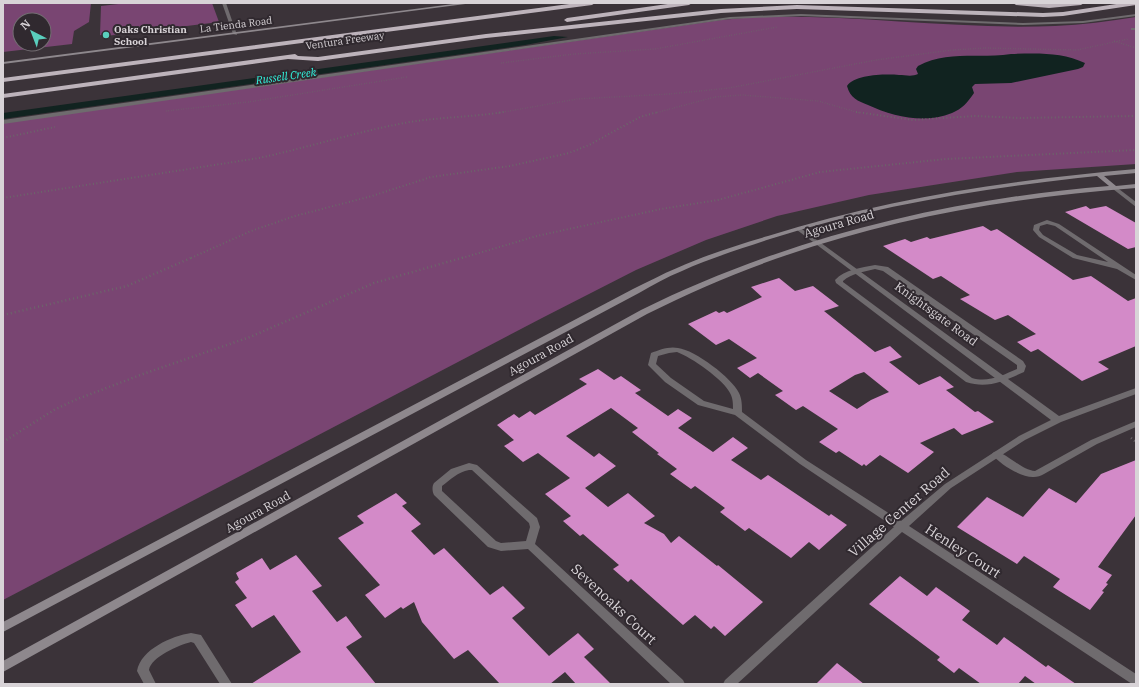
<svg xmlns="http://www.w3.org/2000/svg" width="1139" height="687" viewBox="0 0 1139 687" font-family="'IBM Plex Serif',serif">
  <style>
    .green { fill: #794572; fill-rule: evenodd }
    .water { fill: #112320 }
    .building { fill: #d38ac8; fill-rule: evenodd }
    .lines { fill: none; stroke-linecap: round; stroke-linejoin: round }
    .path-far2 { stroke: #6c656a; stroke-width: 1.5; stroke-dasharray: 0.5 2; stroke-linecap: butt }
    .path-far1 { stroke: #6c656a; stroke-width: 2; stroke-dasharray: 1 2.5; stroke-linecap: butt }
    .path { stroke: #6c656a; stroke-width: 2.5; stroke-dasharray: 1 3; stroke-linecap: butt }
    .lane { fill: #6f6b6e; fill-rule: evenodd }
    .street { fill: #6f6b6e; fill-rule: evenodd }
    .secondary { fill: #8e888d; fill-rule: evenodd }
    .highway { fill: #bdb3bb; fill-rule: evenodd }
    .poi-dot { fill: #5acebd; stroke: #30292f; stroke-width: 1.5 }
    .labels { text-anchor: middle; stroke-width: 4; stroke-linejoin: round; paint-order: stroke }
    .far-street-label { font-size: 10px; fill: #d8d3d7; stroke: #30292f }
    .far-poi-label { font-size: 10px; font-weight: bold; fill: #d8d3d7; stroke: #30292f; text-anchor: start }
    .far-water-label { font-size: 11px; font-style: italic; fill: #31f9e2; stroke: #30292f }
    .street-label { font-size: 12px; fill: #d8d3d7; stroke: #30292f }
    .near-street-label { font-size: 14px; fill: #d8d3d7; stroke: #30292f }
  </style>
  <rect width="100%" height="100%" fill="#3b3339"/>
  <path class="green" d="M19 3H91L89 22 74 31 72 44 3 52V4ZM20 20H44V44H20Z
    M127 3H212L219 22 106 36 100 35 101 6Z
    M754 17C854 14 954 30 1055 26 1082 25 1109 21 1136 17V164L1017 172 869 195 777 216 706 240 636 270 542 318 3 600V123L721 20Z"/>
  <path class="water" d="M554 36 568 37 525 45 3 119V113Z
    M1011 54C1036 53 1062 52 1085 63L1083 67 1078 69 1011 83 975 84 972 87 974 93C968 102 962 109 952 113 925 124 894 117 868 105 858 101 850 98 847 86 855 74 886 74 899 75 905 75 912 77 918 74L916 69 918 66C947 50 979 59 1011 54Z"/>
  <path class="building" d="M1086 206 1090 209 1106 206 1136 223V247L1128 249 1065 212Z
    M983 226 991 231 997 229 1073 280 1091 276 1128 301 1136 298V346L1098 362 1109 369 1082 381 1038 349 1031 352 1017 342 1036 334 1008 315 995 320 960 299 970 295 941 276 933 279 883 246 905 239 911 242 927 237 930 239Z
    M779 278 795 291 813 286 839 306 824 311 875 352 890 346 902 357 889 362 919 385 940 376 954 387 946 390 975 412 978 411 994 422 962 435 954 428 920 443 934 452 908 473 880 455 866 466 864 464 862 466 839 451 836 453 819 442 838 429 803 406 796 410 775 395 783 391 758 373 750 378 737 368 757 358 729 339 716 345 688 324 716 311 719 313 724 311 727 313 762 297 751 287ZM864 372 889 392 871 400 857 409 829 391 855 375Z
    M598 369 614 380 621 376 641 390 635 393 668 416 678 409 692 418 678 428 713 452 733 437 748 448 731 460 761 480 768 475 829 516 831 514 847 525 819 550 809 542 791 558 749 528 745 531 720 512 725 508 695 486 691 489 670 474 677 469 657 454 659 453 632 432 638 428 611 408 566 436 594 457 599 453 616 466 585 488 608 507 628 493 655 516 644 523 664 534 671 543 679 536 717 566 718 565 763 602 725 636 714 626 711 629 695 615 683 625 631 579 628 582 613 569 619 565 583 534 580 536 563 521 571 516 545 494 570 478 538 453 523 462 504 446 514 440 497 425 514 414 519 418 530 411 535 415 587 384 579 379Z
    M1136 460V515L1098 567 1112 575 1106 583 1108 584 1102 591 1104 592 1090 610 1053 587 1060 579 1024 556 1017 564 957 527 987 497 1023 517 1049 488 1076 503 1101 474Z
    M396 493 407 503 402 506 421 524 411 531 434 555 444 548 490 595 503 586 525 608 512 618 549 656 578 633 594 649 584 657 611 684H576L565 672 550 684H500L468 650 454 659 422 622 414 602 403 609 401 607 385 618 365 595 380 585 338 538 364 523 357 516Z
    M296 555 322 586 312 591 337 622 346 616 362 637 346 647 376 684H251L301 652 274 615 252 628 235 605 247 598 235 582 239 579 236 573 262 558 270 570Z
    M900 576 927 596 936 587 970 611 962 620 997 645 1004 637 1046 667 1048 665 1076 684H1036L1025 676 1018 684H981L959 668 954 673 937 660 940 657 869 604Z
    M837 663 864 684H816Z"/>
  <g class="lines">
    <path class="path-far2" d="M1114 41 1136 48
      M501 63 574 54 655 49 777 27
      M166 111 248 102 407 77
      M498 113 577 99 669 94 729 88 876 60 952 50 985 48 1077 50 1128 39
      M655 113 715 97 742 95 818 101 860 113"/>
    <path class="path-far1" d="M856 112 913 120 975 116 1020 118 1136 116
      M3 138 55 127
      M3 198 259 158C310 147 359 131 410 122 441 117 473 117 504 112
      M191 258 251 231 295 216 372 196 431 177 510 166 569 153 589 145 640 117 658 112
      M462 258 537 236 661 209 718 200 820 172 946 159 1136 150"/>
    <path class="path" d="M3 315 127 286 193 257
      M1131 438 1136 442
      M3 442 54 410 75 400 143 374 250 337 374 283 465 257"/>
    <path class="lane" d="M222 3H226L237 35 233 34Z
      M801 14 1023 23 1083 21 1136 14V16L1083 23 1023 25 801 16 730 19 3 124V120L730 17Z
      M1131 28H1136V30H1131Z
      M1115 186 1136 202V207L1113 189V187Z
      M875 265 888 267 1023 361 1026 366 1024 372C1004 381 988 389 966 382L836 283 835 280C845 269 861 268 875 265ZM875 269 883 271 1017 365V369C1003 375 988 383 972 378L843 282V281C852 273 864 272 875 269Z
      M1136 421V427L1097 444 1044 474C1041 476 1037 477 1034 477 1022 478 999 464 992 454L994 452C1003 449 1020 470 1035 471L1091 440Z"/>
    <path class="street" d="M1047 220 1059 224 1136 275V280L1117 269 1073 258 1039 237 1033 230 1034 225ZM1047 224 1055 226 1108 262 1077 255 1043 235 1039 230 1040 226Z
      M799 227 1059 416 1136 388V394L1061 422 1025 440 951 488 909 526 1136 674V684H1132L902 532 737 684H723L725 680 894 527 800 464 735 415 698 405 665 382 648 365 651 353C659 350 669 346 678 348 695 350 732 378 739 393 742 399 742 406 742 412L806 460 901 521 945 484 1019 436 1051 420 797 230V228ZM677 352C691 357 724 380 730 393 733 398 733 404 733 409L704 401 671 378 656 364 658 356 669 353Z
      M469 463 477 465 537 518 540 527 535 544 683 680 685 684H671L528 549 501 551 488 547 434 495C432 491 432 486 434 483L451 469ZM469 470H472L529 523 530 527 526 541 501 543 496 541 442 491V486C450 480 458 472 469 470Z
      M191 633 201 635 232 684H220L194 643 191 642C179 645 151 657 149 670L156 684H144L137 671C141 649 172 636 191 633Z"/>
    <path class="secondary" d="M461 3H473L3 64V62Z
      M1136 169V173L1104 176 1116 186 1136 184V188C963 201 803 235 647 314L3 672V661L641 310C787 238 947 199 1109 186L1097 176 1078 178C974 190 871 207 770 239 741 249 710 258 682 271 667 277 653 285 639 293L3 632V622L633 289C648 282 662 274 677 268 706 255 737 245 768 236 888 198 1011 180 1136 169Z"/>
    <path class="highway" d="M577 3H595L592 5 3 82V78Z
      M675 3H692L689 5 567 22 564 20 567 18Z
      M1013 3H1084L1081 5 1049 8 1016 5Z
      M1123 3H1136V5L1063 16 1043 17 797 9 721 13 486 38 318 61 288 59 3 98V94L295 54 298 56 318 57 486 34 721 9 797 5 1043 13 1063 12Z"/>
  </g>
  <circle class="poi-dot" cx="106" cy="35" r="4"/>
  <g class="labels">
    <g class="far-street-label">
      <text transform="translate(236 24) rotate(-7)" y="4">La Tienda Road</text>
      <text transform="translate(345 40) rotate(-8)" y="4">Ventura Freeway</text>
    </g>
    <g class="far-poi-label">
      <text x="114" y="33">Oaks Christian<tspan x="114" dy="12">School</tspan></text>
    </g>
    <g class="far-water-label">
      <text transform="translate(286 76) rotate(-8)" y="4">Russell Creek</text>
    </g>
    <g class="street-label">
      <text transform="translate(839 224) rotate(-16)" y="4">Agoura Road</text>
      <text transform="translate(936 314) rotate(36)" y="4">Knightsgate Road</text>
      <text transform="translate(541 355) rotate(-29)" y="4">Agoura Road</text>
      <text transform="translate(258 512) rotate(-29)" y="4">Agoura Road</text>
    </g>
    <g class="near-street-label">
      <text transform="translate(899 512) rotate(-41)" y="5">Village Center Road</text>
      <text transform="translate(963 551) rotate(33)" y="5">Henley Court</text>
      <text transform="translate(614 604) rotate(43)" y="5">Sevenoaks Court</text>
    </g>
  </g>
  <rect width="1139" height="687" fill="none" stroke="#d8d3d7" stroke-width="8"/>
  <g transform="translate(32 32) rotate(318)"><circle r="19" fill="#30292f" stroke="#736d72"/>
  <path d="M0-3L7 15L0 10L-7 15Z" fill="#5acebd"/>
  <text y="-6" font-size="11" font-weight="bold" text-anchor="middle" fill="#d8d3d7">N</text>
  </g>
</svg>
